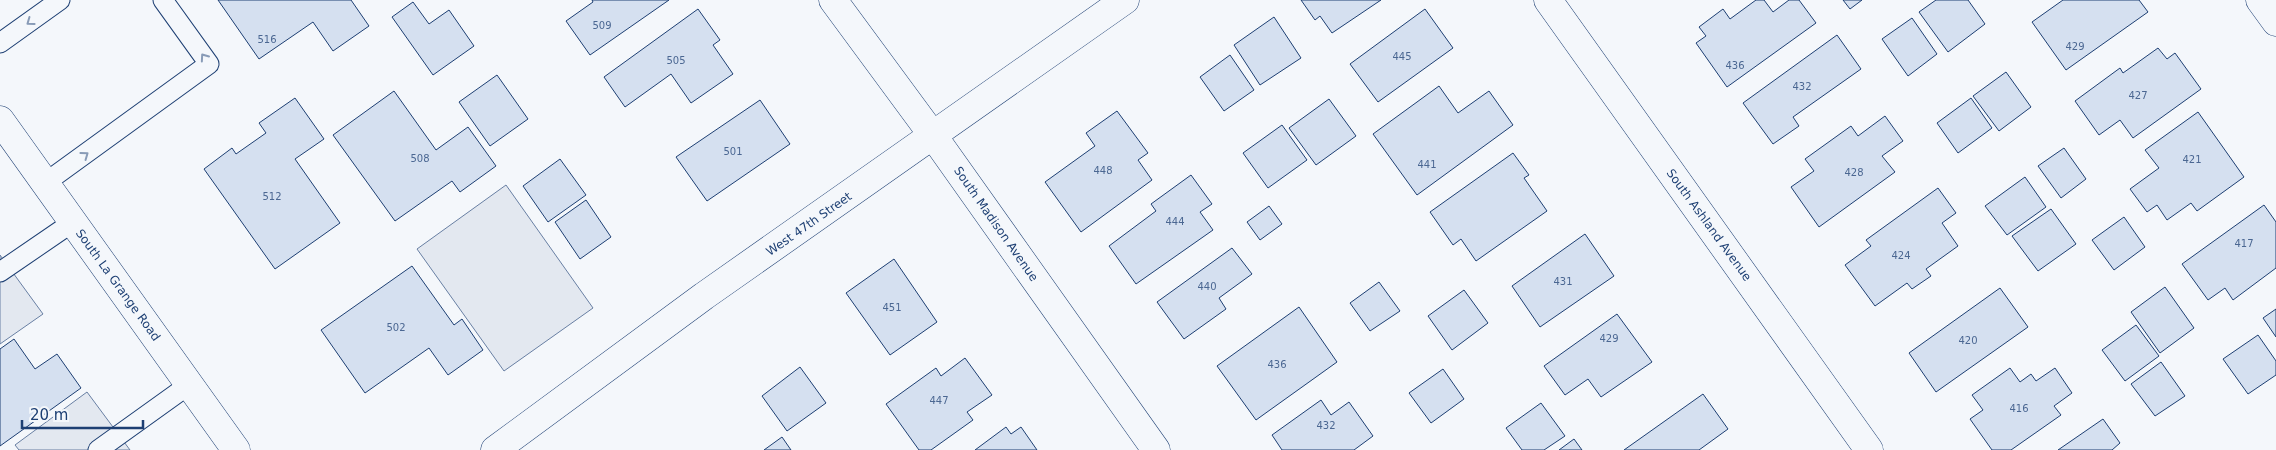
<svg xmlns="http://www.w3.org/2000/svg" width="2276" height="450" viewBox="0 0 2276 450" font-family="'DejaVu Sans',sans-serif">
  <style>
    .parking { fill: #e3e8f0; stroke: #687fa3 }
    .building { fill: #d5e0f0; stroke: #1d3f73 }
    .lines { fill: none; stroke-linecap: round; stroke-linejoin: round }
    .service-casing { stroke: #1d3f73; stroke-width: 21 }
    .minor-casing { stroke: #1d3f73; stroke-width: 29 }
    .secondary-casing { stroke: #1d3f73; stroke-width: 29 }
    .primary-casing { stroke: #1d3f73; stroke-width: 29 }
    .service { stroke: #f4f7fb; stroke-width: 19 }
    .minor { stroke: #f4f7fb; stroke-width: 28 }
    .secondary { stroke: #f4f7fb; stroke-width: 28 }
    .primary { stroke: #f4f7fb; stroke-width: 28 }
    .oneway { stroke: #889bb7 }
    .labels { text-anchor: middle; stroke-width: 4; stroke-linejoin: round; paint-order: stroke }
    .number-label { font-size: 10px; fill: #4b6792 }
    .street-label { font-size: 12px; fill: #1d3f73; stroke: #f4f7fb }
  </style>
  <rect width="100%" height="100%" fill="#f4f7fb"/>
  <path class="parking" d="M506 185 593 308 504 371 417 249Z
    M0 255 43 314 0 344Z
    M87 392 130 450H19L15 445Z"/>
  <path class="building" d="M218 0H351L369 26 333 51 313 22 259 59Z
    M592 0H669L590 55 566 21 593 2Z
    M1301 0H1381L1332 33 1320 16 1315 20Z
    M1756 0H1764L1773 12 1789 0H1799L1816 23 1727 87 1696 43 1706 36 1699 27 1723 9 1730 19Z
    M1843 0H1862L1850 9Z
    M1936 0H1968L1985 24 1948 52 1919 12Z
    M2063 0H2139L2148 12 2066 70 2032 22Z
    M413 2 429 24 449 10 474 46 433 75 392 17Z
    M698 9 720 40 713 45 733 74 691 103 671 74 625 107 604 77Z
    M1425 9 1453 48 1378 102 1350 64Z
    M1274 17 1301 58 1260 85 1234 45Z
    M1912 18 1937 54 1908 76 1882 39Z
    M1837 35 1861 69 1793 117 1799 126 1773 144 1743 103Z
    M2158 48 2167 59 2175 53 2201 89 2133 138 2120 120 2099 135 2075 101 2120 68 2123 73Z
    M1230 55 1254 90 1224 111 1200 77Z
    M2006 72 2031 107 1999 131 1973 96Z
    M497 75 528 119 490 146 459 102Z
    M1439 86 1458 113 1489 91 1513 125 1417 195 1373 134Z
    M394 91 436 150 468 127 496 166 460 192 452 181 395 221 333 135Z
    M295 98 324 139 295 159 340 223 275 269 204 169 232 148 236 154 266 133 259 123Z
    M1971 98 1992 128 1958 153 1937 123Z
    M1329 99 1356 136 1316 165 1289 128Z
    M760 100 790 144 707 201 676 157Z
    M1117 111 1148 153 1138 160 1152 180 1081 232 1045 182 1095 146 1086 133Z
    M2198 112 2244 177 2197 211 2191 203 2167 220 2157 205 2147 212 2130 189 2159 168 2145 150Z
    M1885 116 1903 141 1882 156 1895 172 1819 227 1791 187 1814 171 1805 159 1851 126 1858 136Z
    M1282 125 1307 160 1268 188 1243 153Z
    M2064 148 2086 179 2061 198 2038 166Z
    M1513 153 1529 175 1524 178 1547 211 1476 261 1461 239 1453 245 1430 212Z
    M560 159 586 195 548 222 523 186Z
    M1191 175 1212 204 1200 212 1213 230 1136 284 1109 246 1156 211 1151 204Z
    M2025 177 2046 207 2007 235 1985 206Z
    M1938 188 1956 213 1942 223 1958 246 1926 269 1931 276 1912 289 1907 283 1875 306 1845 265 1871 246 1866 240Z
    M586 200 611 237 580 259 555 222Z
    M2264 205 2276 222V268L2233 300 2225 288 2208 300 2182 264Z
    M1269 206 1282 224 1260 240 1247 222Z
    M2051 209 2076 244 2038 271 2012 236Z
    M2124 217 2145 247 2114 270 2092 240Z
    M1585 234 1614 276 1540 327 1512 286Z
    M1232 248 1252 274 1219 298 1226 309 1184 339 1157 302Z
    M894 259 937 322 890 355 846 293Z
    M412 266 454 325 462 319 483 350 448 375 429 348 365 393 321 330Z
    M1379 282 1400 311 1370 331 1350 303Z
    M2165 287 2194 328 2160 353 2131 312Z
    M2000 288 2028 327 1936 392 1909 353Z
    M1464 290 1488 323 1452 350 1428 316Z
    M1299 307 1337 362 1256 420 1217 366Z
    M2276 309V337L2263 318Z
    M1617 314 1652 362 1601 397 1588 379 1565 395 1544 366Z
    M2136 325 2159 356 2125 381 2102 350Z
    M2258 335 2276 361V375L2248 394 2223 359Z
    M14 339 35 369 57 354 81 388 0 446V349Z
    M965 358 992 395 967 412 973 420 931 450H919L886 404 936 368 941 376Z
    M2161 362 2185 396 2155 416 2131 384Z
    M800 367 826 403 787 431 762 396Z
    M2010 368 2020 382 2031 374 2036 381 2055 368 2072 393 2054 406 2061 415 2011 450H1992L1970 419 1983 410 1972 395Z
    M1443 369 1464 399 1431 423 1409 393Z
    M1703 394 1728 429 1699 450H1624Z
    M1321 400 1331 415 1349 402 1373 436 1354 450H1282L1272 435Z
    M1541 403 1565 436 1544 450H1522L1506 428Z
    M2103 419 2120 443 2112 450H2058Z
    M1006 427 1011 434 1021 427 1037 450H975Z
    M782 437 791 450H764Z
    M1574 439 1582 450H1559Z"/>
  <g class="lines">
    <g class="service-casing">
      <path id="service" d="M0 43 60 0
        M45 183 209 64 163 0
        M0 272 73 222
        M98 450 190 384"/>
    </g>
    <g class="minor-casing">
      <path id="minor" d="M833 0 934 137 1156 450
        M1548 0 1869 450
        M2260 0 2276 22"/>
    </g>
    <g class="secondary-casing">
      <path id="secondary" d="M495 450 704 296 1125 0"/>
    </g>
    <g class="primary-casing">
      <path id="primary" d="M0 120 236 450"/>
    </g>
    <use href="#service" class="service"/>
    <use href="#minor" class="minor"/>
    <use href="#secondary" class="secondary"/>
    <use href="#primary" class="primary"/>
  </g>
  <defs><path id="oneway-chevron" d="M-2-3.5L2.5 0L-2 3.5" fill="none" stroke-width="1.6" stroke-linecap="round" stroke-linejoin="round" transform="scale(1.25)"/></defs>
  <g class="oneway">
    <use href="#oneway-chevron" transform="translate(30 22) rotate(144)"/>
    <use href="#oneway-chevron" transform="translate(204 57) rotate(-125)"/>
    <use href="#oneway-chevron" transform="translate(85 155) rotate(-36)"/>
  </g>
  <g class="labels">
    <g class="number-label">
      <text x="602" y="29">509</text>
      <text x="267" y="43">516</text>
      <text x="2075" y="50">429</text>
      <text x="1402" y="60">445</text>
      <text x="676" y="64">505</text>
      <text x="1735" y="69">436</text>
      <text x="1802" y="90">432</text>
      <text x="2138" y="99">427</text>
      <text x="733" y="155">501</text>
      <text x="420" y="162">508</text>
      <text x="2192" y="163">421</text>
      <text x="1427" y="168">441</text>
      <text x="1103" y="174">448</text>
      <text x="1854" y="176">428</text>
      <text x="272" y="200">512</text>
      <text x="1175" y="225">444</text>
      <text x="2244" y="247">417</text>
      <text x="1901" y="259">424</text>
      <text x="1563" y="285">431</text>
      <text x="1207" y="290">440</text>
      <text x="892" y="311">451</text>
      <text x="396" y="331">502</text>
      <text x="1609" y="342">429</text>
      <text x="1968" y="344">420</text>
      <text x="1277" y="368">436</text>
      <text x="939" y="404">447</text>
      <text x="2019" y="412">416</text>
      <text x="1326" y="429">432</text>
    </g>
    <g class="street-label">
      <text transform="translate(809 224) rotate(-35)" y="4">West 47th Street</text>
      <text transform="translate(996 224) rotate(55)" y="4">South Madison Avenue</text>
      <text transform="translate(1709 225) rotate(54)" y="4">South Ashland Avenue</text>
      <text transform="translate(118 285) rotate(54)" y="4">South La Grange Road</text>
    </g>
  </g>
  <path d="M22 420v8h121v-8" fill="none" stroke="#1d3f73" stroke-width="2.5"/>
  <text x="30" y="420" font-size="15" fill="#1d3f73" stroke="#f4f7fb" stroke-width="4" paint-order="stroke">20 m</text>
</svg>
